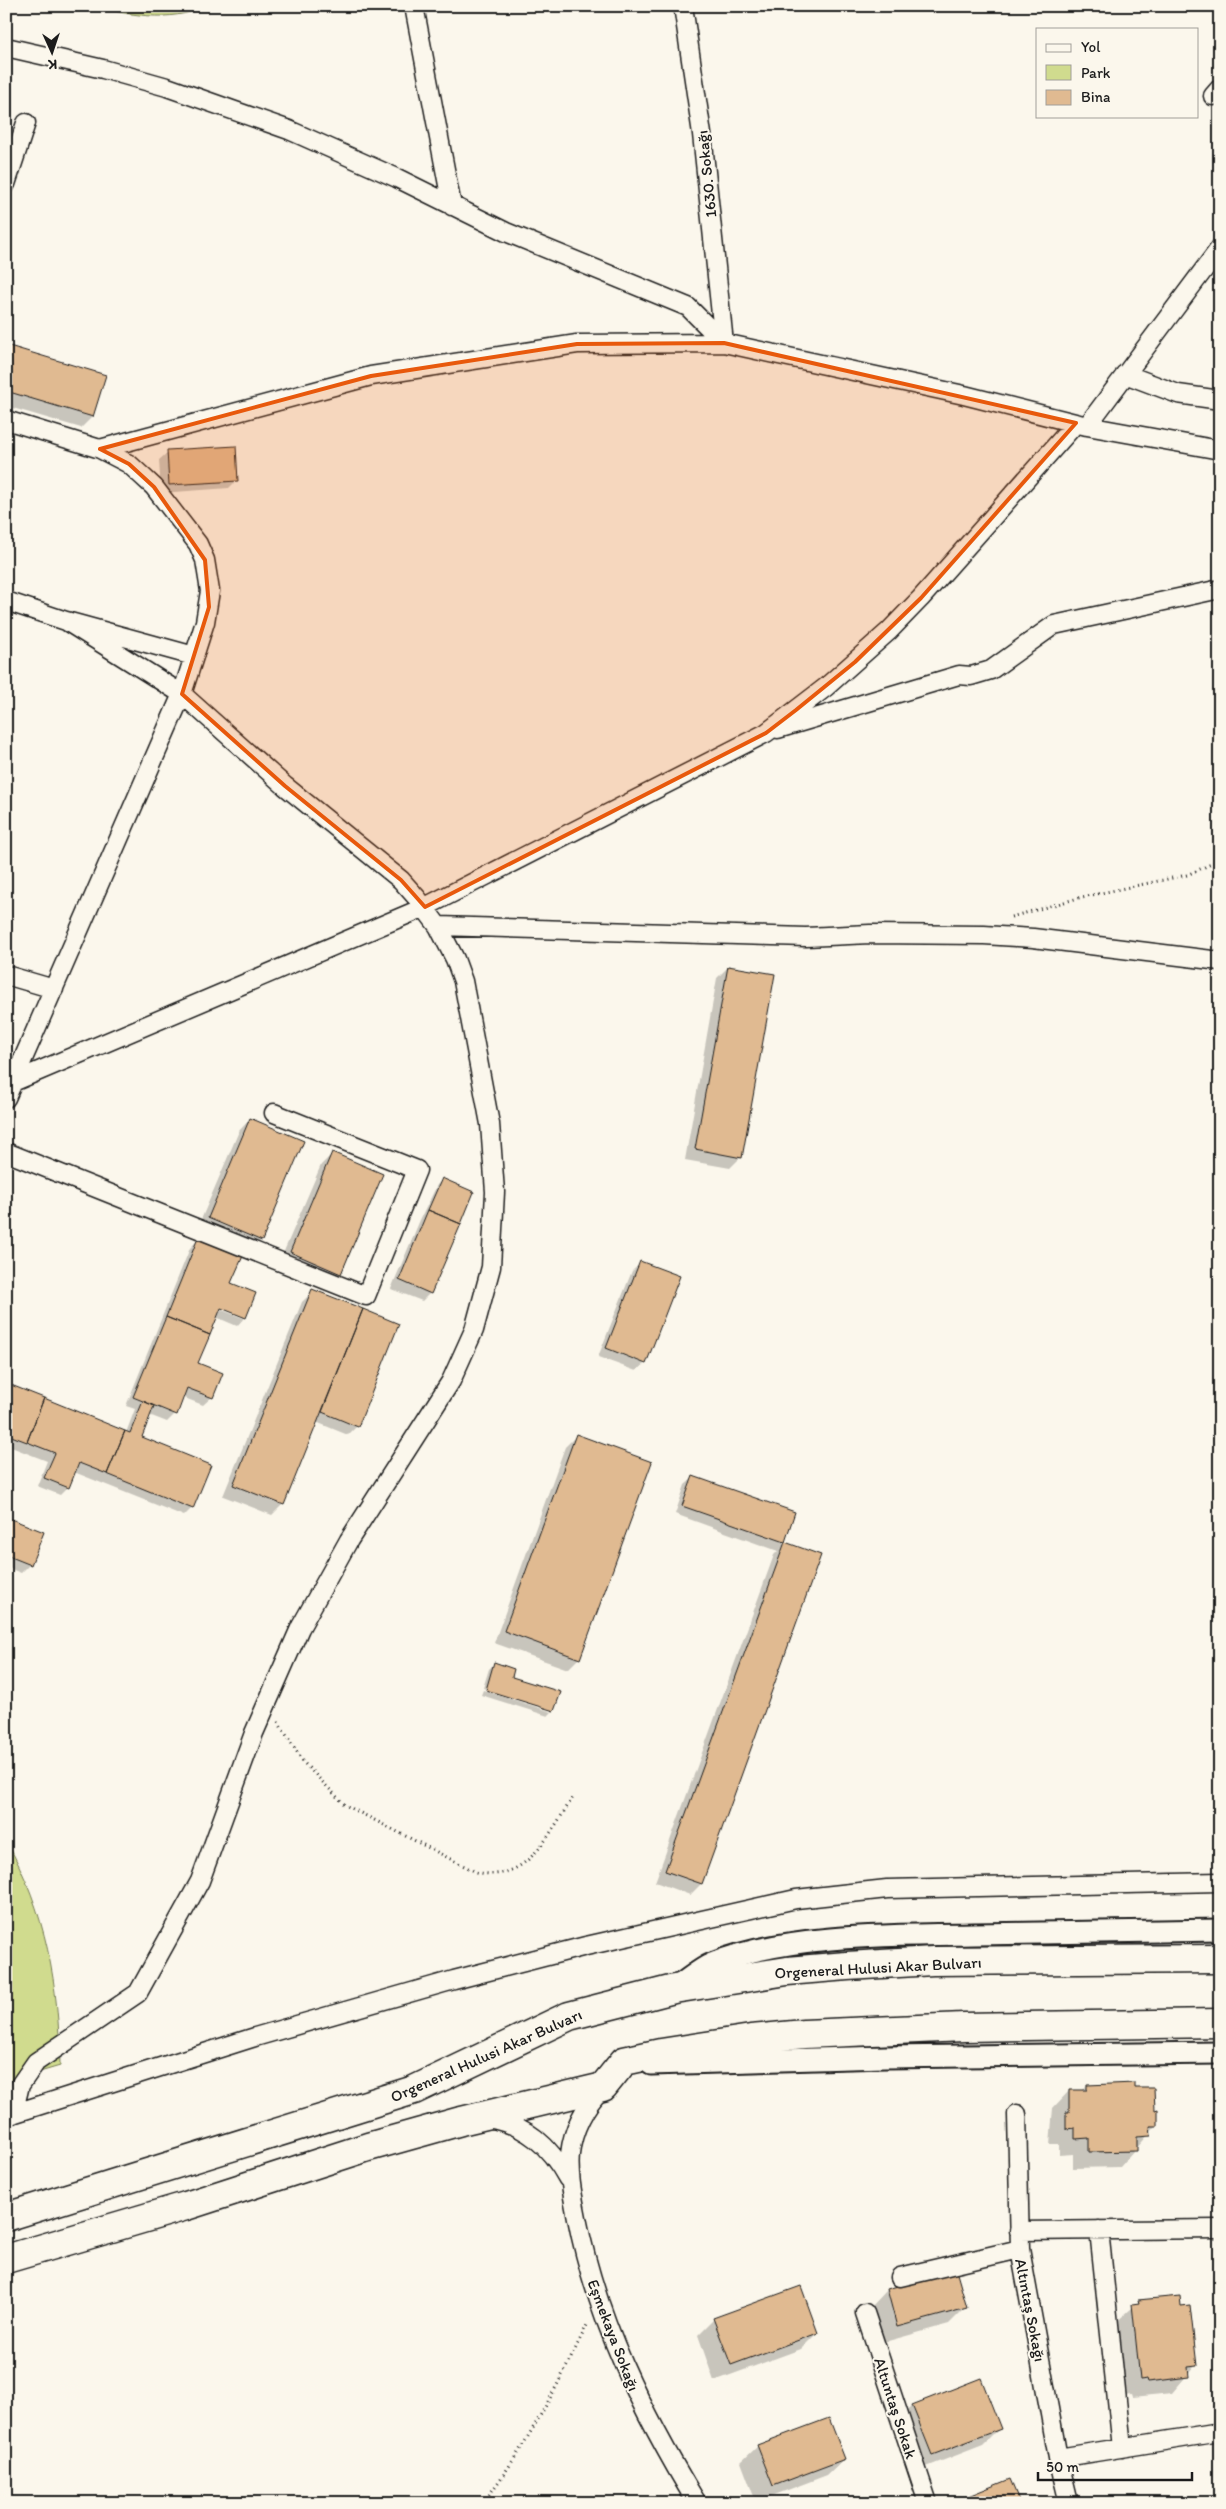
<svg xmlns="http://www.w3.org/2000/svg" width="1226" height="2509" viewBox="0 0 1226 2509" font-family="Itim,sans-serif">
  <style>
    .green { fill: #d0db8e; stroke: #767c55 }
    .shadow { fill: #0003; fill-rule: evenodd }
    .building { fill: #e0ba91; stroke: #1c1c1c }
    .lines { fill: none; stroke-linecap: round; stroke-linejoin: round }
    .minor-casing { stroke: #1c1c1c; stroke-width: 21 }
    .tertiary-casing { stroke: #1c1c1c; stroke-width: 25 }
    .primary-casing { stroke: #1c1c1c; stroke-width: 31 }
    .path { stroke: #1c1c1c; stroke-width: 3; stroke-dasharray: 1 4; stroke-linecap: butt }
    .minor { stroke: #fbf7ec; stroke-width: 18 }
    .tertiary { stroke: #fbf7ec; stroke-width: 21 }
    .primary { stroke: #fbf7ec; stroke-width: 28 }
    .marked { fill: #e8590c; fill-opacity: 0.2; stroke: #e8590c; stroke-width: 4; stroke-linejoin: round }
    .labels { text-anchor: middle; stroke-width: 4; stroke-linejoin: round; paint-order: stroke }
    .street-label { font-size: 16px; fill: #1c1c1c; stroke: #fbf7ec }
  </style>
  <rect width="100%" height="100%" fill="#fbf7ec"/>
  <filter id="ink" filterUnits="userSpaceOnUse"><feTurbulence type="fractalNoise" baseFrequency=".02" numOctaves="2"/><feDisplacementMap in="SourceGraphic" scale="10" xChannelSelector="R" yChannelSelector="G"/><feConvolveMatrix kernelMatrix="1 2 1 2 8 2 1 2 1" color-interpolation-filters="sRGB"/></filter>
  <g filter="url(#ink)">
    <path class="green" d="M89 6H207C168 24 128 14 89 6Z
      M6 1841C46 1910 59 1987 60 2066L6 2082Z"/>
    <path class="shadow" d="M6 346 104 376 92 417 81 428 6 406Z
      M168 452 237 480 229 488 161 493 159 460Z
      M728 967 741 1157 730 1168 685 1160 717 978Z
      M250 1119 261 1240 250 1251 197 1229 239 1131Z
      M332 1154 340 1273 329 1284 279 1263 321 1165Z
      M442 1180 430 1293 422 1301 391 1289 420 1220 437 1185Z
      M199 1239 230 1284 245 1317 237 1326 216 1317 197 1364 212 1397 203 1405 182 1397 175 1414 167 1422 149 1415 140 1438 192 1508 184 1516 74 1472 68 1487 60 1495 37 1486 47 1461 6 1445V1384L126 1433 135 1409 126 1406 190 1248ZM215 1304 243 1315V1318L214 1307Z
      M641 1263 645 1363 636 1371 598 1357 632 1271Z
      M313 1291 398 1325 357 1426 348 1435 316 1422 283 1504 272 1515 223 1496 302 1302Z
      M576 1436 579 1658 568 1669 494 1643 565 1447Z
      M694 1477 794 1513 783 1543 819 1556 701 1884 690 1895 655 1882 774 1555 778 1551 675 1514 685 1485Z
      M6 1518 30 1564 21 1573 6 1567Z
      M495 1663 513 1669 510 1677 559 1693 553 1711 548 1716 481 1695 483 1690 552 1712V1709L483 1688 489 1669Z
      M1087 2086 1134 2089 1153 2111 1157 2125 1120 2167 1073 2168V2154L1059 2155V2144H1050L1053 2108 1069 2091H1082Z
      M955 2272 965 2308 949 2324 881 2343 871 2307 887 2290Z
      M1139 2302 1180 2307 1195 2366 1172 2393 1132 2397 1131 2394 1124 2395 1116 2322Z
      M714 2319 817 2333 801 2349 714 2381 698 2335Z
      M913 2406 1000 2428 983 2445 916 2471 896 2422Z
      M758 2446 844 2459 827 2475 756 2502 741 2462Z"/>
    <path class="building" d="M6 345 106 375 93 417 6 391Z
      M236 446 238 481 169 485 167 450Z
      M728 966 775 974 742 1158 695 1149Z
      M250 1118 304 1141 262 1241 208 1218Z
      M332 1152 383 1174 341 1274 290 1252Z
      M442 1178 474 1192 461 1224 428 1210Z
      M428 1210 461 1224 431 1294 399 1280Z
      M198 1238 243 1256 231 1283 256 1293 246 1318 221 1308 210 1335 166 1317Z
      M640 1261 680 1276 646 1364 606 1348Z
      M312 1289 363 1309 284 1505 233 1485Z
      M363 1309 399 1324 358 1427 322 1412Z
      M166 1317 210 1335 198 1363 223 1373 213 1398 187 1388 177 1415 133 1397Z
      M6 1383 44 1398 27 1442 6 1434Z
      M44 1398 125 1431 107 1474 79 1463 69 1488 44 1478 55 1453 27 1442Z
      M143 1401 154 1406 142 1437 211 1465 193 1509 107 1474 125 1431 130 1433Z
      M576 1434 652 1462 580 1659 504 1631Z
      M693 1476 795 1512 785 1542 682 1506Z
      M6 1517 44 1532 31 1565 6 1555Z
      M785 1542 821 1555 702 1884 665 1871Z
      M494 1662 514 1669 512 1677 561 1692 554 1711 486 1690Z
      M1135 2083V2088H1154L1155 2110 1158 2109V2126H1150L1151 2136 1137 2137V2151L1089 2152V2138L1075 2139V2128L1066 2129V2112H1069V2090H1087V2085Z
      M956 2270 967 2308 897 2327 887 2289Z
      M801 2286 818 2333 731 2365 713 2318Z
      M1180 2296 1181 2306 1190 2305 1197 2366 1188 2367 1189 2377 1148 2382 1147 2379 1140 2380 1132 2304 1139 2303 1138 2300Z
      M981 2378 1001 2429 932 2455 912 2405Z
      M829 2418 845 2459 773 2486 757 2445Z
      M1010 2479 1020 2503H951Z"/>
    <g class="lines">
      <g class="minor-casing">
        <path id="minor" d="M414 6 452 206
          M683 6 702 134 724 343
          M6 47 103 69 167 87 289 130 397 178 506 232 688 307 724 343
          M1213 96 1220 88
          M6 184 26 123
          M1125 374 1178 394 1220 400
          M6 420 100 449 129 464 141 475 154 487 198 544 205 560 210 591 205 622 182 694 6 1098
          M1087 426 1220 248
          M100 449 371 376 577 344 724 343 964 395 1087 426 1220 450
          M6 601 66 621 194 656
          M778 729 959 675 971 676 991 670 1054 625 1220 589
          M438 926 806 937 870 934 984 935 1033 938 1220 961
          M6 975 54 989
          M13 1082 425 907 766 733 826 687 889 631 921 598 1076 423
          M6 1152 366 1296 417 1170 274 1113
          M603 2087C585 2106 573 2127 570 2154 568 2175 573 2197 577 2218 597 2321 643 2414 697 2503
          M13 2114 20 2085 36 2062 138 1993 200 1881 254 1733 300 1628 349 1540 451 1381 474 1330 491 1267 495 1192 490 1124 463 981 455 959 438 926 417 898 401 880 285 786 182 694 66 621
          M1017 2114 1020 2249 1058 2458 1069 2503
          M6 2116 255 2037 454 1980 586 1946 796 1899 887 1889 1220 1882
          M487 2118C526 2124 550 2146 568 2179
          M1099 2230 1122 2448
          M1019 2231 1220 2229
          M900 2277 1020 2249
          M865 2313 928 2503
          M1058 2458 1220 2432"/>
      </g>
      <g class="tertiary-casing">
        <path id="tertiary" d="M677 1987C688 1980 700 1969 712 1964 783 1934 896 1935 974 1934 1056 1933 1138 1932 1220 1930
          M651 2064 885 2057 1220 2053"/>
      </g>
      <g class="primary-casing">
        <path id="primary" d="M6 2217 414 2090 569 2016 674 1989 787 1971 847 1966 933 1961 1220 1959
          M6 2259 186 2206 368 2147 461 2121 603 2087 624 2061 661 2053 751 2039 804 2034 964 2027 1220 2023"/>
      </g>
      <path class="path" d="M1011 917 1082 897 1187 875 1220 860
        M278 1722 304 1763 345 1805 476 1872C529 1885 549 1832 574 1796
        M483 2503C525 2448 558 2386 588 2323"/>
      <use href="#minor" class="minor"/>
      <use href="#tertiary" class="tertiary"/>
      <use href="#primary" class="primary"/>
    </g>
  </g>
  <path class="marked" d="M724 343 1076 423 921 598 855 662 796 710 766 733 425 907 401 880 285 786 182 694 209 607 205 560 154 487 129 464 100 449 371 376 577 344Z"/>
  <g class="labels">
    <g class="street-label">
      <text transform="translate(706 174) rotate(-96)" y="6">1630. Sokağı</text>
      <text transform="translate(878 1967) rotate(-3)" y="6">Orgeneral Hulusi Akar Bulvarı</text>
      <text transform="translate(486 2055) rotate(-24)" y="6">Orgeneral Hulusi Akar Bulvarı</text>
      <text transform="translate(1031 2310) rotate(79)" y="6">Altıntaş Sokağı</text>
      <text transform="translate(614 2335) rotate(69)" y="6">Eşmekaya Sokağı</text>
      <text transform="translate(896 2408) rotate(72)" y="6">Altuntaş Sokak</text>
    </g>
  </g>
  <rect width="1226" height="2509" fill="none" stroke="#fbf7ec" stroke-width="25"/>
  <rect x="12" y="12" width="1201" height="2484" fill="none" stroke="#1c1c1c" stroke-width="2" filter="url(#ink)"/>
  <rect x="1036" y="28" width="162" height="90" fill="#fbf7ec" stroke="#a29f99"/>
  <rect x="1046" y="44" width="25" height="8" fill="#fbf7ec" stroke="#a29f99"/>
  <text x="1081" y="52" font-size="15" fill="#1c1c1c">Yol</text>
  <rect x="1046" y="65" width="25" height="15" fill="#d0db8e" stroke="#a29f99"/>
  <text x="1081" y="78" font-size="15" fill="#1c1c1c">Park</text>
  <rect x="1046" y="90" width="25" height="15" fill="#e0ba91" stroke="#a29f99"/>
  <text x="1081" y="102" font-size="15" fill="#1c1c1c">Bina</text>
  <g transform="translate(52 52) rotate(177)" stroke="#fbf7ec" stroke-width="4" paint-order="stroke">
  <path d="M0-4L9 19L0 12L-9 19Z" fill="#1c1c1c"/>
  <text y="-8" font-size="14" font-weight="bold" text-anchor="middle" fill="#1c1c1c">K</text>
  </g>
  <path d="M1038 2472v8h154v-8" fill="none" stroke="#1c1c1c" stroke-width="2.5"/>
  <text x="1046" y="2472" font-size="15" fill="#1c1c1c" stroke="#fbf7ec" stroke-width="4" paint-order="stroke">50 m</text>
</svg>
